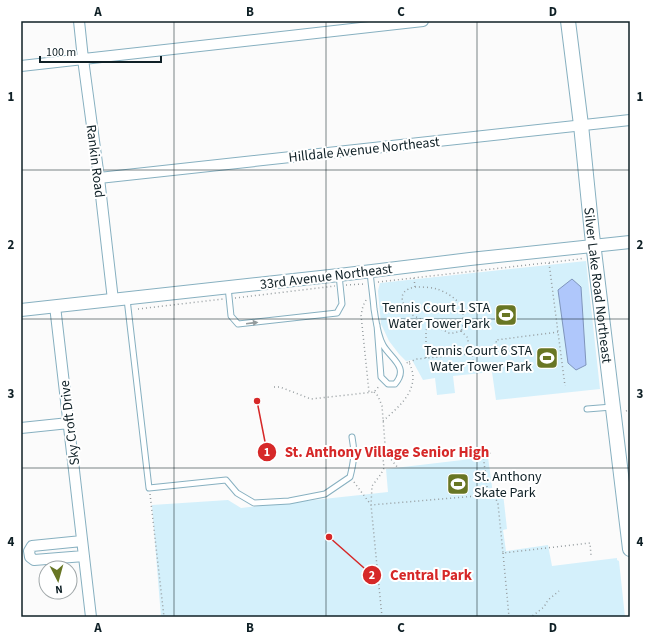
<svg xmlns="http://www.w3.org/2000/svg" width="651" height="638" viewBox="0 0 651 638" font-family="'Source Sans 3',sans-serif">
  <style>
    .green { fill: #d4f0fb }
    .water { fill: #afc7fb; stroke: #7f95bb }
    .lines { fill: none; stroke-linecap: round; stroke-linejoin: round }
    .service-casing { stroke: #87b0c0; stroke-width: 7 }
    .minor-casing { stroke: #87b0c0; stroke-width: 12 }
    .tertiary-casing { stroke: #87b0c0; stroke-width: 14 }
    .secondary-casing { stroke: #87b0c0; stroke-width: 16 }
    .path { stroke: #969da0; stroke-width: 1.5; stroke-dasharray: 1 3; stroke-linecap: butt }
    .service { stroke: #fff; stroke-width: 5 }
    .minor { stroke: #fff; stroke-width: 10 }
    .tertiary { stroke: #fff; stroke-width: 12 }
    .secondary { stroke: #fff; stroke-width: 14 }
    .oneway { fill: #939b9d }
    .grid { fill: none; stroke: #0f2026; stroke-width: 1; stroke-opacity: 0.55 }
    .labels { text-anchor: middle; stroke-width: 4; stroke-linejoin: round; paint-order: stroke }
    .street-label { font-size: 14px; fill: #0f2026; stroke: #fff }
    .poi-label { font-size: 14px; fill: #0f2026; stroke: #fff; text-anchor: end }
    .leader { fill: none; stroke: #d62828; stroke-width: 1.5 }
    .callout-dot { fill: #d62828; stroke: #fff; stroke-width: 1.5 }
    .mark-label { font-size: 12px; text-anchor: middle; font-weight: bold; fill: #fff }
    .callout-label { font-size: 15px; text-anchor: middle; font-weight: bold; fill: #d62828; stroke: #fff; stroke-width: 4; stroke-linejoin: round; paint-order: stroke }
    .neatline { fill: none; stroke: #0f2026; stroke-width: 1.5 }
    .grid-label { font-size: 13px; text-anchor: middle; font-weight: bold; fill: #0f2026 }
  </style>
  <rect width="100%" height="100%" fill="#fbfbfb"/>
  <path class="green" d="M586 261 600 389 496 400 492 372 453 376 455 393 437 395 435 378 423 380 412 360 406 361 399 354 389 341 381 324 378 291 380 283Z
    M488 457 493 494 503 493 507 529 503 530 506 551 548 545 552 566 617 558V560L619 561 625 617H161L152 505 228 500 241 508 388 492 386 469Z"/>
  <path class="water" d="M572 279 581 287 586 365 576 370 568 363 558 290Z"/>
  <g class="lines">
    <g class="service-casing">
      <path id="service" d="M370 271C371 284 373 296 374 309 376 320 377 334 383 345 390 358 410 367 395 384H388L381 377 377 325
        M228 287 231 316 238 324 337 313 342 304 339 275
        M127 299 149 488 226 480 237 493 254 503 289 501 325 494 350 477C354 461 355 453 352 437
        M587 409 612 407"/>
    </g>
    <g class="minor-casing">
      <path id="minor" d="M79 21 83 59 99 178 113 300
        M21 66 423 21
        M99 178 630 120
        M55 306 91 617
        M21 428 69 423
        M82 541 32 546 29 551 30 557 34 560 84 556"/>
    </g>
    <g class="tertiary-casing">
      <path id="tertiary" d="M21 310 339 275 470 259 630 242"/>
    </g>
    <g class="secondary-casing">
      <g id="secondary">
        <path id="s1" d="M568 21 581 125 592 234 630 549"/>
      </g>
    </g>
    <path class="path" d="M549 263 565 386
      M414 278 415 287C395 291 402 305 412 315L449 333H453L461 331
      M378 282 580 259 583 258
      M346 285 365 284
      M415 287C422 287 430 287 437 289 446 292 460 300 463 310 463 313 463 316 463 319 463 324 463 328 461 331
      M235 298 335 286
      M366 300 363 306 361 315 369 392
      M138 309 223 299
      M461 331 467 337 473 360
      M630 341V348
      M493 352 496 351 497 349 496 340 558 332
      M426 358V331L428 323
      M409 362 417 359 471 354
      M274 387H280L311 399 374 392 380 385
      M374 392 378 396 382 406 385 444 386 453 398 468
      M626 411 630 409
      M383 421C396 409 413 396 413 377 413 372 411 367 409 362L404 364
      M354 482 371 505 488 495C494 496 496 498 498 504L503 553 590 543 591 555
      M150 494 164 617
      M488 495 483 454 492 453
      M503 553 509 617
      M382 617 371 505 372 486 381 474 384 468 383 458 386 453
      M529 617H531L544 607 548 600 559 591"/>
    <use href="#service" class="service"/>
    <use href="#minor" class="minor"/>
    <use href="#tertiary" class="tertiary"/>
    <use href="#secondary" class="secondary"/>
  </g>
  <defs><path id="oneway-solid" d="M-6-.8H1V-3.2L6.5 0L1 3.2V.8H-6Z"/></defs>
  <use class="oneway" href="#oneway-solid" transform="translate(252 323) rotate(-7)"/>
  <path class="grid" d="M174 21V617M326 21V617M477 21V617M21 170H630M21 319H630M21 468H630"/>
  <defs>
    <g id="stadium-square" transform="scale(1.15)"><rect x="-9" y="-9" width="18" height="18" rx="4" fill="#687624" stroke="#fff"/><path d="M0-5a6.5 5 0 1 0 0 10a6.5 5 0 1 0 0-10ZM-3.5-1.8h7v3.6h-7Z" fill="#fff"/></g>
  </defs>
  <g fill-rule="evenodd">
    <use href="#stadium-square" x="506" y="315"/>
    <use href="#stadium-square" x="547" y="358"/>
    <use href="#stadium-square" x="458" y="484"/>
  </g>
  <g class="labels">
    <g class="street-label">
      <text transform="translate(364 149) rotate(-6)" y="5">Hilldale Avenue Northeast</text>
      <text transform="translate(96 161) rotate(83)" y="5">Rankin Road</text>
      <text transform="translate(326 276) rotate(-7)" y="5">33rd Avenue Northeast</text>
      <text dy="5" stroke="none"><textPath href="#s1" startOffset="266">Silver Lake Road Northeast</textPath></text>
      <text transform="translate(69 423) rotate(-97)" y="5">Sky Croft Drive</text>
    </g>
    <g class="poi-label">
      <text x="490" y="312">Tennis Court 1 STA<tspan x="490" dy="16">Water Tower Park</tspan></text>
      <text x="532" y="355">Tennis Court 6 STA<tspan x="532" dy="16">Water Tower Park</tspan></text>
      <text x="474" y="481" text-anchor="start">St. Anthony<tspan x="474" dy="16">Skate Park</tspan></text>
    </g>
  </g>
  <path class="leader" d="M257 401L267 452M329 537L372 575"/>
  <g class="callout-dot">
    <circle cx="257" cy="401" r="4"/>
    <circle cx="329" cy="537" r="4"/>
    <circle cx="267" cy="452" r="10"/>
    <circle cx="372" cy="575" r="10"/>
  </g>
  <g class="mark-label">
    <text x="267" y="456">1</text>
    <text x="372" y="579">2</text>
  </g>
  <g class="callout-label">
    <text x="387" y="457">St. Anthony Village Senior High</text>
    <text x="431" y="580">Central Park</text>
  </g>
  <rect width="651" height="638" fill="none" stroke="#ffffff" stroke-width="44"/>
  <g transform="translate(58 580) rotate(174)"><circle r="19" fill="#ffffff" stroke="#9fa6a8"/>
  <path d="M0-3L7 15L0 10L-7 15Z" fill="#687624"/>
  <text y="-6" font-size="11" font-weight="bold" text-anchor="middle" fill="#0f2026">N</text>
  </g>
  <path d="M40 56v6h121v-6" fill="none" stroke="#0f2026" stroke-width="2"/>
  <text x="46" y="56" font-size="12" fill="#0f2026" stroke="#ffffff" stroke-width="3" paint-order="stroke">100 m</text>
  <rect x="22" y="22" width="607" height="594" class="neatline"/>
  <g class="grid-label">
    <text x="98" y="16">A</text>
    <text x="250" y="16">B</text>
    <text x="401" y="16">C</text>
    <text x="553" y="16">D</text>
    <text x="11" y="101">1</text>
    <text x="640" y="101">1</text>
    <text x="11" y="249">2</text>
    <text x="640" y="249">2</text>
    <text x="11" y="398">3</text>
    <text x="640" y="398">3</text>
    <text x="11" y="546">4</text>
    <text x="640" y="546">4</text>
    <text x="98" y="632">A</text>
    <text x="250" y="632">B</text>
    <text x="401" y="632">C</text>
    <text x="553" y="632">D</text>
  </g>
</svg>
